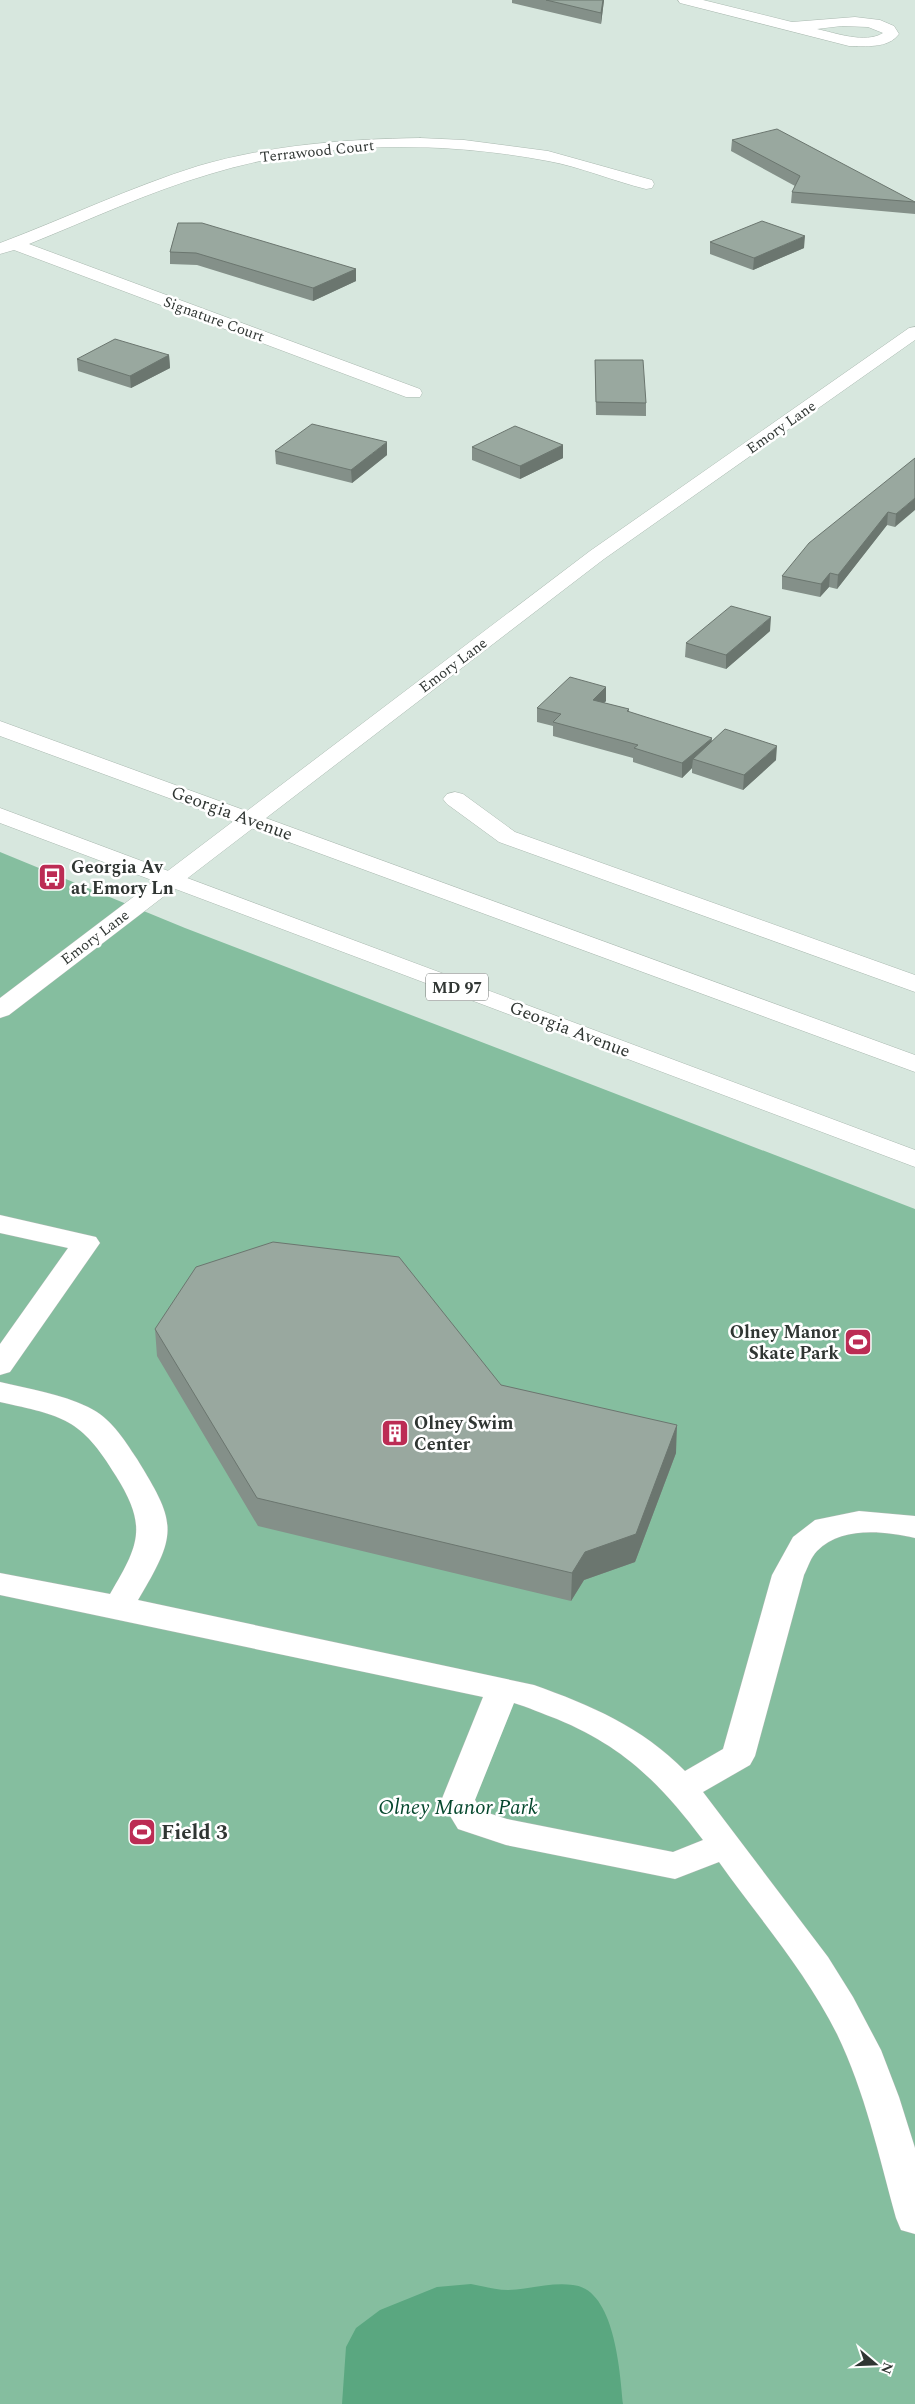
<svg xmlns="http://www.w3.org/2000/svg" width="915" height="2404" viewBox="0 0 915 2404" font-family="Spectral,serif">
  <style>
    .green { fill: #85be9f }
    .water { fill: #5aa780 }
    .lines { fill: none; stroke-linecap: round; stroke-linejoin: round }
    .minor-casing { stroke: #aab9b0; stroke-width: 1 }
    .major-casing { stroke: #aab9b0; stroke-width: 1 }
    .minor { fill: #fff; fill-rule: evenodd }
    .major { fill: #fff; fill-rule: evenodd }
    .wall { fill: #849089 }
    .shaded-wall { fill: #6b766f }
    .building { fill: #99a89f; stroke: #6b766f }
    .labels { text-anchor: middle; stroke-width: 5; stroke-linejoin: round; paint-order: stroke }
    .far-street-label { font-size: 15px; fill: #303633; stroke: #fff }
    .shield { fill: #fff; stroke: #6e7270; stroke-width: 1 }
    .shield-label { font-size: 16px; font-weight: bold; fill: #303633 }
    .street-label { font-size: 18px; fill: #303633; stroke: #fff }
    .poi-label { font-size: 18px; font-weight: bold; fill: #303633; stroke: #fff; text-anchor: start }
    .near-park-label { font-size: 21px; font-style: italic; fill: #06482e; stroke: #fff }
    .near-poi-label { font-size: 21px; font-weight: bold; fill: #303633; stroke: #fff; text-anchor: start }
  </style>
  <rect width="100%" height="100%" fill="#d7e7de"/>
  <path class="green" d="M0 852 185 928 915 1209V2404H0Z"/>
  <path class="water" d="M471 2284C483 2286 496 2290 508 2290 530 2289 552 2282 573 2285 615 2289 620 2373 623 2404H342L346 2347 356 2328 380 2310 437 2287Z"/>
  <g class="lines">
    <g class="minor-casing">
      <path id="minor" d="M678 0H703L792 22 855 17 880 20 894 26 899 34C888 49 865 46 849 46L680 3ZM842 26 868 27 883 33C865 44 836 33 817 29Z
        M420 138 464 140 548 151 652 180 654 184 652 188 646 189C613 181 581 167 548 161 438 140 317 141 210 174 148 192 89 220 29 244L420 389 422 393 420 397H406L14 250 0 254V243C66 218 131 187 198 166 271 145 345 139 420 138Z
        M915 327V340L604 559 9 1015 0 1018V998L590 551 909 328Z
        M455 792 463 794 515 832 915 975V992L499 842 447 804 443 799 447 794Z
        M0 1215 96 1237 100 1243 10 1372 0 1375V1344L68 1248 0 1233Z
        M0 1382C29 1389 61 1394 88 1407 111 1418 123 1438 137 1459 177 1524 178 1533 138 1600L534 1685C590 1705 642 1727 685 1771L723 1749 772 1575 793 1537 815 1520 859 1511 915 1516V1538C883 1531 842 1526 817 1551 811 1557 808 1567 804 1575L755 1756 750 1765 703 1792 828 1957 853 1997 881 2050 899 2097 915 2148V2234L901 2230 896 2218C879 2156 865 2092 837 2034 806 1972 759 1918 719 1862L675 1879 506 1845 458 1829 441 1801 483 1697 0 1595V1573L110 1594C139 1545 148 1527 116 1476 81 1418 63 1416 0 1402ZM514 1703C528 1707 543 1714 557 1719 624 1747 660 1783 703 1840L673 1852 507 1819 482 1811 475 1800Z"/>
    </g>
    <g class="major-casing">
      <path id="major" d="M0 721 915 1055V1072L0 736Z
        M0 808 915 1150V1167L0 823Z"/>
    </g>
    <use href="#minor" class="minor"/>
    <use href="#major" class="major"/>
  </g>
  <path class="wall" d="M512 0H604L601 24 512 3Z
    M732 140 915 202V214L791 203 792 192 795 186 731 151Z
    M178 223 356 269V281L313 301 197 265 170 264V252Z
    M710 242 804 248 753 270 710 254Z
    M169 355 170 368 131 388 78 371 77 359Z
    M595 360 646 403V416L596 415Z
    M563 445V458L520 479 472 460V447Z
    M275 451 387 455 352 483 276 464Z
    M915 458 895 527 887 525 837 589 829 587 820 597 782 589V576Z
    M770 631 726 669 685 657 686 643Z
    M606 701 604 703 629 709V712L712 742 776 760 743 790 692 773V768L682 778 633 762V758L553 736V726L537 722V708Z
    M155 1329 501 1385 676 1453 635 1562 584 1580 571 1601 258 1526 157 1356Z"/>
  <path class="shaded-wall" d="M603 0H604L601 24V13Z
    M805 236 804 248 753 270 754 258Z
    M356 269V281L313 301V288Z
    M169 355 170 368 131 388 130 376Z
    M387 442V455L352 483 351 470Z
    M563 445V458L520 479V466Z
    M915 498V510L895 527 896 514Z
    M888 512 887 525 837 589 838 575Z
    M830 573 829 587 820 597 821 584Z
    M771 617 770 631 726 669V655Z
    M606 687V701L592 714 593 700Z
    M712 738 711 752 693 759 692 768 682 778V763Z
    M777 746 776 760 743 790 744 775Z
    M677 1425 676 1453 635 1562 584 1580 571 1601 572 1573 585 1552Z"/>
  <path class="building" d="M546 0H603L601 13Z
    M777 129 915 202 792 192 800 176 732 140Z
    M762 221 805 236 754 258 710 242Z
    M178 223H202L356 269 313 288 196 253 170 252Z
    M115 339 169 355 130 376 77 359Z
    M595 360H643L646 403 596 402Z
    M312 424 387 442 351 470 275 451Z
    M515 426 563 445 520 466 472 447Z
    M915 458V498L896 514 888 512 838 575 830 573 821 584 782 576 809 543Z
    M731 606 771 617 726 655 686 643Z
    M570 677 606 687 593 700 629 709 627 711 712 738 682 763 634 748 638 745 553 722 561 714 537 708Z
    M725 729 777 746 744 775 693 759Z
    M273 1242 399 1257 501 1385 677 1425 636 1534 585 1552 572 1573 257 1498 155 1329 196 1267Z"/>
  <defs>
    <g id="bus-square" transform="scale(1.4375)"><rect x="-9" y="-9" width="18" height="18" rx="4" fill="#bc2c54" stroke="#fff"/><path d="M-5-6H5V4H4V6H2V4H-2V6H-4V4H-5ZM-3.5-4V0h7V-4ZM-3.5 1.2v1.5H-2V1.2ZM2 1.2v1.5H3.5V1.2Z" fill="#fff"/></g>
    <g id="stadium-square" transform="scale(1.4375)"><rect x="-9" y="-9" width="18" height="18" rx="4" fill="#bc2c54" stroke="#fff"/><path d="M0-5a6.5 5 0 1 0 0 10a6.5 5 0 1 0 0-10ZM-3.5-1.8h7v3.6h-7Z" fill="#fff"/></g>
    <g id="building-square" transform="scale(1.4375)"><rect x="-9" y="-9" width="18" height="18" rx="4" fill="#bc2c54" stroke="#fff"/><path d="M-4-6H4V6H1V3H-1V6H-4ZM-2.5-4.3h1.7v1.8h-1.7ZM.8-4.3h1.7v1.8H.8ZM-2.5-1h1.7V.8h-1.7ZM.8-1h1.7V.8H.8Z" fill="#fff"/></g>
  </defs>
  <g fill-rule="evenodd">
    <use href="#bus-square" x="52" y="877"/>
    <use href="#stadium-square" x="858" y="1342"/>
    <use href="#building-square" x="395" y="1433"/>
    <use href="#stadium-square" x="142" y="1832"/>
  </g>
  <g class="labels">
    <g class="far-street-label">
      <text transform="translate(317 151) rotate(-6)" y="5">Terrawood Court</text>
      <text transform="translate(214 319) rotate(20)" y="5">Signature Court</text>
      <text transform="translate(781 427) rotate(-35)" y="5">Emory Lane</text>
      <text transform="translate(453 665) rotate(-37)" y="5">Emory Lane</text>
      <text transform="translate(95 937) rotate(-37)" y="5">Emory Lane</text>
    </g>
    <rect class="shield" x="426" y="973.5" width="62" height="27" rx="4"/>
    <g class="shield-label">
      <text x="457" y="993">MD 97</text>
    </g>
    <g class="street-label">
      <text transform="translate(232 813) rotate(20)" y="6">Georgia Avenue</text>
      <text transform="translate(570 1029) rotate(21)" y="6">Georgia Avenue</text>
    </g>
    <g class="poi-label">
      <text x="71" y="873">Georgia Av<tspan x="71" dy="21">at Emory Ln</tspan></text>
      <text x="839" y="1338" text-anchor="end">Olney Manor<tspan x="839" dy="21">Skate Park</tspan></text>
      <text x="414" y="1429">Olney Swim<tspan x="414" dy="21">Center</tspan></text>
    </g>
    <g class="near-park-label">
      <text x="458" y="1814">Olney Manor Park</text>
    </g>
    <g class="near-poi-label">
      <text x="161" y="1839">Field 3</text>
    </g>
  </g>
  <g transform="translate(875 2364) rotate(109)" stroke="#ffffff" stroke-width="4" paint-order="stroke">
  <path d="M0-4L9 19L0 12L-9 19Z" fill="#303633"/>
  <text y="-8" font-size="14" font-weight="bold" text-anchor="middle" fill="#303633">N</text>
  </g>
</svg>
